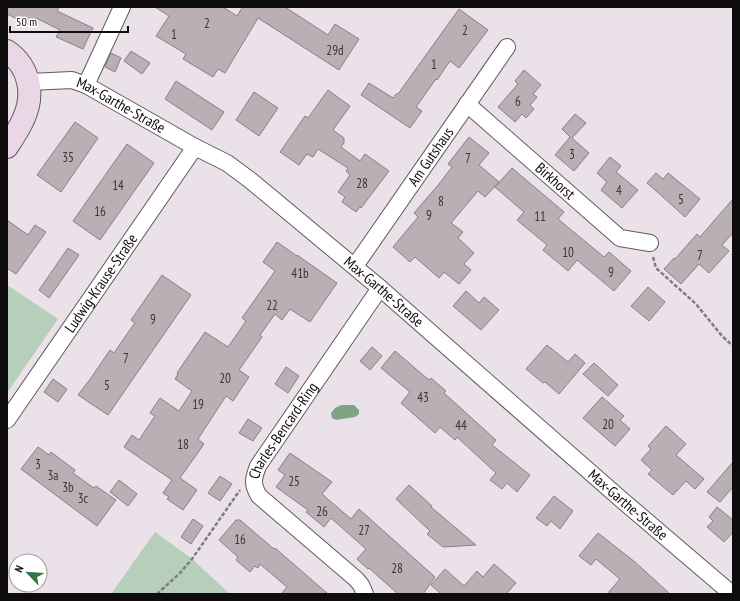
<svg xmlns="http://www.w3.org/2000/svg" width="740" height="601" viewBox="0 0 740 601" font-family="'PT Sans Narrow',sans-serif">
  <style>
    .green { fill: #b6cfba }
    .water { fill: #7da484 }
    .building { fill: #b9afb5; stroke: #898086 }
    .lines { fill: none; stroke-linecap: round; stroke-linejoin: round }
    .street-casing { stroke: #625a5f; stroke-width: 18 }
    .secondary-casing { stroke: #625a5f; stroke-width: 24 }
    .path { stroke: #817b7f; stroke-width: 2.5; stroke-dasharray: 4 2; stroke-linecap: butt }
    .street { stroke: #fff; stroke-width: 16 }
    .secondary { stroke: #ead6e4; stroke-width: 22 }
    .labels { text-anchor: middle; stroke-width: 3; stroke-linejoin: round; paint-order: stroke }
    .number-label { font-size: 13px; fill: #3a3538 }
    .street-label { font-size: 15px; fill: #0f0c0e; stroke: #fff }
  </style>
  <rect width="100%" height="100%" fill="#ebe1e8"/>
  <path class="green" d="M7 285 58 319 7 393Z
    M155 532 192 559 230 594H111Z"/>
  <path class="water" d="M341 405H354L359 410V414L355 417 336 420 332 418 331 413 335 408Z"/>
  <path class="building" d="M7 7H59L57 11 93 28 83 49 56 37 60 30 36 18 32 26 7 14Z
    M155 7H223L237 16 242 8 241 7H285L328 35 335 24 359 39 339 70 258 18 225 73 218 69 213 77 183 59 186 54 156 36 169 16Z
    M459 9 488 30 459 68 450 61 437 80 436 79 416 107 422 111 410 128 361 95 369 83 393 98 396 94H398Z
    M131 51 150 63 142 74 124 61Z
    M111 53 121 58 115 72 105 67Z
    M524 70 541 85 533 94 537 97 530 105 534 109 526 118 522 114 515 122 498 107 518 84 515 81Z
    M176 81 224 112 212 130 165 99Z
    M328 90 350 106 333 130 344 138V143L341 147 360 161 365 154 389 171 361 208 360 207 356 212 342 202 345 197 338 192 350 175 346 171 348 168 318 149 313 157 307 154 299 165 280 152 305 116 308 118Z
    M254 92 278 108 259 136 236 120Z
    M575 114 586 123 572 138 589 153 574 171 555 155 570 137 562 129Z
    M75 122 98 138 61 192 37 175Z
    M469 137 489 153 479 165 499 182 485 197 478 191 451 223 463 232 458 238 474 253 464 264 471 270 459 284 444 272 439 278 415 257 410 262 393 247 418 217 414 213 439 184 452 167 448 164Z
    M127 144 154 163 100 240 73 221Z
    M610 157 621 166 616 172 638 190 622 208 601 190 607 182 597 173Z
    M512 168 564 212 558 219 604 257 609 252 631 271 614 291 577 260 568 271 543 250 547 245 517 220 524 212 495 187Z
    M656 173 663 179 668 173 700 199 685 217 663 197 647 183Z
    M733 199V233L722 245 729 251 709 273 699 264 681 284 664 269 674 258 675 259 697 234 700 237Z
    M7 220 28 235 35 225 46 232 16 274 7 268Z
    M277 242 297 256V255L337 283 310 322 290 309 282 320 275 314 260 335 262 337 239 370 249 377 233 401 226 396 198 439 204 444 180 478 197 490 183 510 167 499 169 497 163 493 172 480 124 447 132 435 139 440 155 416 150 413 160 398 179 411 192 391 175 379 178 374 177 373 205 332 228 347 246 321 242 318 275 271 263 262Z
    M68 248 79 255 49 298 39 290Z
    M162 275 191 295 108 415 78 395 91 378 110 350 114 353 127 334 135 323 131 320Z
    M648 287 665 302 649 321 631 306Z
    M466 291 479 303 484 297 499 310 481 330 453 306Z
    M547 345 568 362 575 354 585 363 559 394 545 382 543 383 526 369Z
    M372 347 382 356 370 370 360 361Z
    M395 351 429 380 431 378 446 391 444 393 496 440 492 445 530 475 517 492 507 483 502 489 490 480 496 473 457 437 455 440 440 427 435 433 401 403 410 392 381 368Z
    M594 363 618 385 608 396 583 374Z
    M286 367 299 376 288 393 275 384Z
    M53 379 67 389 58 402 44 392Z
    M602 397 624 416 620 420 630 429 615 446 583 418Z
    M248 419 262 428 253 441 239 433Z
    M666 426 686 444 676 455 704 479 695 489 686 481 673 495 648 474 652 470 641 460 651 449 648 446Z
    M38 447 49 455 51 452 75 470 73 473 84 481 94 488 96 486 116 500 97 526 21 469Z
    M290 453 332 482 322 494 351 519 359 509 435 577 423 594H398L369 568 368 569 357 559 366 549 331 518 324 527 306 512 308 510 276 487 285 475 278 470Z
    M733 462V487L720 502 707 492Z
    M220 476 232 484 220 501 208 493Z
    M119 480 137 494 128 506 110 492Z
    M409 485 432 506 431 507 476 545 443 547 427 534 430 531 396 499Z
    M554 496 573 511 560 529 551 521 547 526 536 518Z
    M717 507 733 520V532L724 542 707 527 713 521 709 517Z
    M193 519 203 526 191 544 181 537Z
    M236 520H240L274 549 275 548 328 594H281L287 587 260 564 258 568 255 566 250 572 236 560 238 557 219 540Z
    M598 533 635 562 670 594H607L620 579 596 559 591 565 579 556Z
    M494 564 516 583 506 594H441L431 585 445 569 464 586 477 571 483 577Z"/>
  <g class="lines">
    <g class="street-casing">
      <g id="street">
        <path id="s1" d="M29 82 72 80 86 85 195 147 227 163 250 180 380 288 623 501 732 594"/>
        <path d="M86 85 122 7"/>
        <path id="s2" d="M467 104 620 238 650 243"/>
        <path id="s3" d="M355 266 507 47"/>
        <path id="s4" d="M7 420 195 147"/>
        <path id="s5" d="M365 594 361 585 356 579 259 496C252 484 253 479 258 466L380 288"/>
      </g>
    </g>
    <g class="secondary-casing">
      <path id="secondary" d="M7 51C30 67 35 95 23 120 19 129 13 138 7 147"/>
    </g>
    <path class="path" d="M653 257 656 268 696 304 722 336 733 346
      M157 594 180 573 192 559 240 490"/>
    <use href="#street" class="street"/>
    <use href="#secondary" class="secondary"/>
  </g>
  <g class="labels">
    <g class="number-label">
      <text x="207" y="28">2</text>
      <text x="465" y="35">2</text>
      <text x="174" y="39">1</text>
      <text x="335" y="55">29d</text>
      <text x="434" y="69">1</text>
      <text x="518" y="106">6</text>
      <text x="572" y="159">3</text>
      <text x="68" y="162">35</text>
      <text x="468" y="163">7</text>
      <text x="362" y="188">28</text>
      <text x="118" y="190">14</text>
      <text x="619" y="195">4</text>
      <text x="681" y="204">5</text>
      <text x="441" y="206">8</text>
      <text x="100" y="216">16</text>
      <text x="429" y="220">9</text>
      <text x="540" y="221">11</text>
      <text x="568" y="257">10</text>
      <text x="700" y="260">7</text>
      <text x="611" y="277">9</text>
      <text x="300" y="278">41b</text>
      <text x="272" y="310">22</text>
      <text x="153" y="324">9</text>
      <text x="126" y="363">7</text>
      <text x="225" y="383">20</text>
      <text x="107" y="390">5</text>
      <text x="423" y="402">43</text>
      <text x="198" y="409">19</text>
      <text x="608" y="429">20</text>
      <text x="461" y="430">44</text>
      <text x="183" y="449">18</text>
      <text x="38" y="469">3</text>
      <text x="53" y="480">3a</text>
      <text x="294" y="486">25</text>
      <text x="68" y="492">3b</text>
      <text x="83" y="503">3c</text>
      <text x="322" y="516">26</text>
      <text x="364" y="535">27</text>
      <text x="240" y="544">16</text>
      <text x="397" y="573">28</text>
    </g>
    <g class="street-label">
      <text dy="5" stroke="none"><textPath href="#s1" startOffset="98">Max-Garthe-Straße</textPath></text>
      <text dy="5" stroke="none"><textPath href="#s3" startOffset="133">Am Gutshaus</textPath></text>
      <text dy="5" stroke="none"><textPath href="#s2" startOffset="117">Birkhorst</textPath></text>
      <text dy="5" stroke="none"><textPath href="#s4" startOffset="166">Ludwig-Krause-Straße</textPath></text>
      <text dy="5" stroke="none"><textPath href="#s1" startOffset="422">Max-Garthe-Straße</textPath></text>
      <text dy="5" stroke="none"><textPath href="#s5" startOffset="220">Charles-Bencard-Ring</textPath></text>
      <text dy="5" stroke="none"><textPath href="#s1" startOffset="746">Max-Garthe-Straße</textPath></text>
    </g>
  </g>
  <rect width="740" height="601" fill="none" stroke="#0f0c0e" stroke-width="16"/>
  <g transform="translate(28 573) rotate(295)"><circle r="19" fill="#ffffff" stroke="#9f9e9f"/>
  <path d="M0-3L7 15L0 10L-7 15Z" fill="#317744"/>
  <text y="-6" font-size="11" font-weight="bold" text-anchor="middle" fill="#0f0c0e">N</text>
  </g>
  <path d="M10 26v6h118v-6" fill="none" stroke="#0f0c0e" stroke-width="2"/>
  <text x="16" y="26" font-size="12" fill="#0f0c0e" stroke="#ffffff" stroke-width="3" paint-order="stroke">50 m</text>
</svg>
